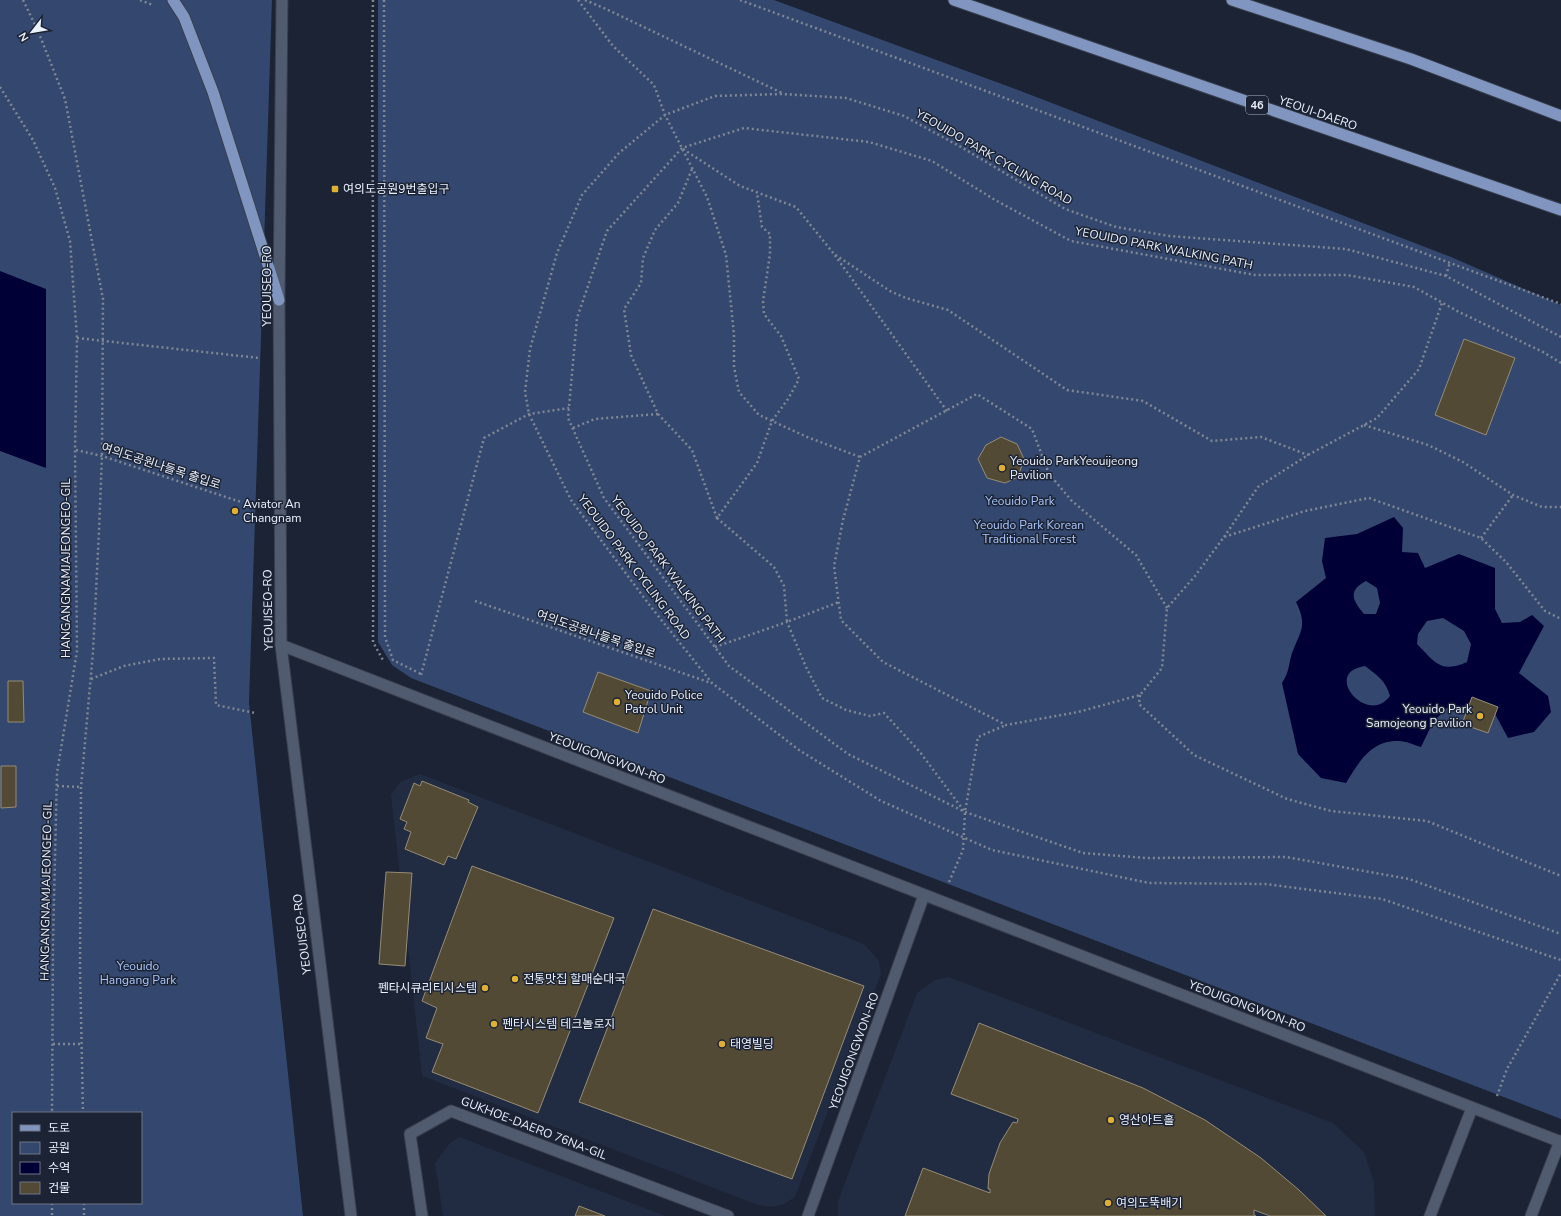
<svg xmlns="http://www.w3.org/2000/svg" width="1561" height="1216" viewBox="0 0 1561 1216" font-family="'Nunito Sans','Noto Sans KR',sans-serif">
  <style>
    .built { fill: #212c42 }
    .green { fill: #34486f; fill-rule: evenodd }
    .water { fill: #000037; fill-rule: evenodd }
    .building { fill: #534a36; stroke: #968c75 }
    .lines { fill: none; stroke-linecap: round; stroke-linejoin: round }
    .minor-casing { stroke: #383e4d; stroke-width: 13 }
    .tertiary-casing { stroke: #383e4d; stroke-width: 13 }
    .secondary-casing { stroke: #383e4d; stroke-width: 13 }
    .primary-casing { stroke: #383e4d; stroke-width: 13 }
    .path { stroke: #7f8694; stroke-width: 2.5; stroke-dasharray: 2 3; stroke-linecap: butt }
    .minor { stroke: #515b6f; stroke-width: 11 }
    .tertiary { stroke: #515b6f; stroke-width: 11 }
    .secondary { stroke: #515b6f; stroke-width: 11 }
    .primary { stroke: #8096c1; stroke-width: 11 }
    .poi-dot { fill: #dfb034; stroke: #1b2334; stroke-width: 1.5 }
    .labels { text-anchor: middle; stroke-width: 3; stroke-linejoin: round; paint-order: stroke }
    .shield { fill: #1b2334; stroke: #adb3c1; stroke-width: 1 }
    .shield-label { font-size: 11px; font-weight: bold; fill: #ebf1fd }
    .street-label { font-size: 12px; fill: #ebf1fd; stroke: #1b2334 }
    .poi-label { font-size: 12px; fill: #ebf1fd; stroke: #1b2334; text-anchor: start }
    .park-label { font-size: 12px; fill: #abc7fd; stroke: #1b2334 }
  </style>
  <rect width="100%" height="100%" fill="#1b2334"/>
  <path class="built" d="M420 774 864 944 874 955 879 961 881 974 795 1197 784 1204 773 1207 758 1205 422 1076 391 795 400 782Z
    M949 977 1333 1123 1364 1152 1374 1182 1375 1216H838V1201L917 993 935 980Z
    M460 1137 532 1165 666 1216H443L435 1163 450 1143Z"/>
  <path class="green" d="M0 0H272L249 703 303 1216H0ZM13 1113H141V1203H13Z
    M378 0H774L1018 90 1451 257 1561 305V1119L411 678 392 665 378 642Z"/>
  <path class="water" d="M0 271 46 289V468L0 451Z
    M1394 517 1403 528 1402 552 1418 553 1425 568 1459 554 1495 568V609L1502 623 1520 622 1532 615 1544 626 1519 673 1548 696 1551 712 1534 732 1508 738 1495 714 1497 707 1472 697 1469 704 1458 708 1450 705 1433 722 1421 747C1414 745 1406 741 1399 741 1371 740 1359 762 1346 783L1321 778 1298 754 1282 683C1290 670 1288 666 1292 653 1300 632 1308 626 1296 602L1326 578 1322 561 1325 538 1357 534ZM1366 581 1377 588 1380 603 1376 614H1364C1353 601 1347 591 1366 581ZM1443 618 1464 631 1471 644 1467 662C1440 674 1435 662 1417 644L1418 634 1427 621ZM1365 666C1377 675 1386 681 1390 696 1367 727 1321 672 1365 666Z"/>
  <path class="building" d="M1464 339 1515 358 1486 435 1435 415Z
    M1001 437 1017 444 1024 459 1018 477 1005 483 987 478 978 459 986 445Z
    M598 672 651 691 638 733 583 712Z
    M8 681H23L24 722H8Z
    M1472 697 1498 707 1488 733 1462 724Z
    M1 766H16V807L1 808Z
    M422 781 469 800 468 802 478 807 456 859 448 856 444 865 405 849 411 832 404 829 407 822 400 819 414 783 420 786Z
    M472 866 614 918 538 1113 432 1072 443 1044 426 1038 437 1008 422 1001Z
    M386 872 412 873 405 966 379 964Z
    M653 909 864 986 792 1179 579 1102Z
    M979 1023 1143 1088 1205 1120 1261 1158 1299 1190 1326 1216H1270L1254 1210V1215L1256 1216H905L923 1168 990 1193V1189H988L989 1174 1000 1143 1013 1122 1017 1123 1018 1119 951 1094Z
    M579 1206 605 1216H575Z"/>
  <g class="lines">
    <g class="minor-casing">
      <path id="minor" d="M422 1216 410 1134 451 1111 728 1216"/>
    </g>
    <g class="tertiary-casing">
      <path id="tertiary" d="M281 645 1561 1142
        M808 1216 924 895
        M1430 1216 1472 1108
        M1531 1216 1560 1141"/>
    </g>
    <g class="secondary-casing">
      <path id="secondary" d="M282 0 279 300 281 645 351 1216"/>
    </g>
    <g class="primary-casing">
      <path id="primary" d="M173 0 184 17 213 92 279 300
        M954 0 1561 210
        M1232 0 1411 59 1561 116"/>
    </g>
    <path class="path" d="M23 0 38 31 65 99 103 299 102 456 99 531 93 652 81 787 80 967 83 1113
      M140 0 153 5
      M373 0 372 59 374 410 373 642 384 662
      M384 0 385 637 393 660 421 674
      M578 0 613 46 654 85 665 115 707 197 726 255 734 335V367L739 392 759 415 807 437 860 457
      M585 0 606 9 782 93
      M740 0 1561 304
      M0 87 33 140 55 188 70 241 77 338 75 450 77 651 57 773 53 942 52 1113
      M683 149 740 186 796 207 834 254
      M1446 276 1450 262
      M1561 337 1446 276 1346 249 1169 236 1116 227 1065 209 961 147 904 116 846 98 782 94 715 96 665 115 619 153 582 195 557 253 530 349 525 392 529 414 571 500 651 607 712 683 799 750 881 801 992 850 1149 883 1265 884 1382 899 1561 960
      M77 338 259 358
      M1561 363 1543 352 1459 312 1414 287 1347 275H1255L1071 241 995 200 932 161 869 142 744 128 682 148 607 231 577 318 568 418 604 498 729 666 848 754 965 812 1083 853 1146 858 1286 857 1409 879 1561 934
      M947 411 834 254 890 291 906 298 948 310 1067 390 1143 401 1212 441 1261 437 1308 455
      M658 414 692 450 717 518 757 463 772 421 788 399 799 379 781 336 764 314 763 301 770 254V234L762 227 757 193
      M1364 425 1428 445 1463 462 1513 495 1542 507H1561
      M573 428 595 419 658 414 631 355 624 309 641 283 643 258 655 230 678 203 692 169
      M76 450 102 456 241 502
      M717 518 774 567 784 586 787 622 839 602
      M1224 537 1258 487 1308 455 1377 418 1419 369 1442 303
      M1481 538 1513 495
      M475 601 711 683
      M1167 608 1136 555 1072 501 1049 474 1032 429 977 394 860 457 843 520 834 566 841 620 883 662 1006 725 1078 712 1140 695 1162 668 1167 608 1195 576 1224 537 1305 511 1369 498 1481 538 1506 562 1545 611 1561 619
      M715 647 787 622 806 667 822 698 846 710 870 716 884 713 920 752 964 811
      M421 675 484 438 529 414 569 408
      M91 679 124 666 160 659 214 658 216 705 255 713
      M1140 695 1139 704 1194 755 1287 799 1331 811 1427 821 1561 876
      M57 786 81 787
      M949 882 963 850 965 812 978 737 1006 725
      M53 1044H82
      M1497 1096 1507 1069 1561 973
      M52 1203V1216
      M84 1203V1216"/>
    <use href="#minor" class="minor"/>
    <use href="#tertiary" class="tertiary"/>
    <use href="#secondary" class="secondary"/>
    <use href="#primary" class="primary"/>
  </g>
  <g class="poi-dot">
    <rect x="331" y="185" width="8" height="8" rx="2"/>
    <circle cx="1002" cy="468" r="4"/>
    <circle cx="235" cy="511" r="4"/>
    <circle cx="617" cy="702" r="4"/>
    <circle cx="1480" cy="716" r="4"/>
    <circle cx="515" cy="979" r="4"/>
    <circle cx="485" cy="988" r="4"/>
    <circle cx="494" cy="1024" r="4"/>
    <circle cx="722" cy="1044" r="4"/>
    <circle cx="1111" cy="1120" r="4"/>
    <circle cx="1108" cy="1203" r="4"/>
  </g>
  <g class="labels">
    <rect class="shield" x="1246" y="96" width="22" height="18" rx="3"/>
    <g class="shield-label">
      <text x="1257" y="109">46</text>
    </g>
    <g class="street-label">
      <text transform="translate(1318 113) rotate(19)" y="4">YEOUI-DAERO</text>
      <text transform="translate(994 157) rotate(30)" y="4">YEOUIDO PARK CYCLING ROAD</text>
      <text transform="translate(1164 248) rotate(11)" y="4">YEOUIDO PARK WALKING PATH</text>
      <text transform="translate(267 286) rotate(-90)" y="4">YEOUISEO-RO</text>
      <text transform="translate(161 466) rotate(18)" y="4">여의도공원나들목 출입로</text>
      <text transform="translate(634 567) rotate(53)" y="4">YEOUIDO PARK CYCLING ROAD</text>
      <text transform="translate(66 568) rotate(-90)" y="4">HANGANGNAMJAJEONGEO-GIL</text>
      <text transform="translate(668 569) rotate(53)" y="4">YEOUIDO PARK WALKING PATH</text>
      <text transform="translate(268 610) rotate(-91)" y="4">YEOUISEO-RO</text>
      <text transform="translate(596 634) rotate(19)" y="4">여의도공원나들목 출입로</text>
      <text transform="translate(607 758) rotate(21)" y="4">YEOUIGONGWON-RO</text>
      <text transform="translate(46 891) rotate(-89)" y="4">HANGANGNAMJAJEONGEO-GIL</text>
      <text transform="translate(302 934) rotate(-97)" y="4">YEOUISEO-RO</text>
      <text transform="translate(1247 1006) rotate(21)" y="4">YEOUIGONGWON-RO</text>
      <text transform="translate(854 1051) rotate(-70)" y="4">YEOUIGONGWON-RO</text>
      <text transform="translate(534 1128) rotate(21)" y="4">GUKHOE-DAERO 76NA-GIL</text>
    </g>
    <g class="poi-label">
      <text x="343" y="193">여의도공원9번출입구</text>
      <text x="1010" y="465">Yeouido ParkYeouijeong<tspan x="1010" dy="14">Pavilion</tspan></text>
      <text x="243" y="508">Aviator An<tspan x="243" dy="14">Changnam</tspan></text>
      <text x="625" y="699">Yeouido Police<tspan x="625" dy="14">Patrol Unit</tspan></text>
      <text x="1472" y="713" text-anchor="end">Yeouido Park<tspan x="1472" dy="14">Samojeong Pavilion</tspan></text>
      <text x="523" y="983">전통맛집 할매순대국</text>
      <text x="477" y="992" text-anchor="end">펜타시큐리티시스템</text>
      <text x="502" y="1028">펜타시스템 테크놀로지</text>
      <text x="730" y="1048">태영빌딩</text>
      <text x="1119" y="1124">영산아트홀</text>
      <text x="1116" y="1207">여의도뚝배기</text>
    </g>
    <g class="park-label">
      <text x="1020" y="505">Yeouido Park</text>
      <text x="1029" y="529">Yeouido Park Korean<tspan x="1029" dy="14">Traditional Forest</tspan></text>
      <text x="138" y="970">Yeouido<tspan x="138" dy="14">Hangang Park</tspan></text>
    </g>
  </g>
  <rect x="12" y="1112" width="130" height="92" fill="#1b2334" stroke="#6e7584"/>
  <rect x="20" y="1125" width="20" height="6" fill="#8096c1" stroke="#6e7584"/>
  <text x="48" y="1132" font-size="12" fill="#ebf1fd">도로</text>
  <rect x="20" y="1142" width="20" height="12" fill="#34486f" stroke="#6e7584"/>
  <text x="48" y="1152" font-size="12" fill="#ebf1fd">공원</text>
  <rect x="20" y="1162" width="20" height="12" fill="#000037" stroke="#6e7584"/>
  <text x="48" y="1172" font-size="12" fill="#ebf1fd">수역</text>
  <rect x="20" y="1182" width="20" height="12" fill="#534a36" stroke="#6e7584"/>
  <text x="48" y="1192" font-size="12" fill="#ebf1fd">건물</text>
  <g transform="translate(32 32) rotate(239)" stroke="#1b2334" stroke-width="3" paint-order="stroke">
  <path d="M0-3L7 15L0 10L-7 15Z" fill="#ebf1fd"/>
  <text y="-6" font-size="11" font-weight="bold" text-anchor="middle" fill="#ebf1fd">N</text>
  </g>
</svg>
